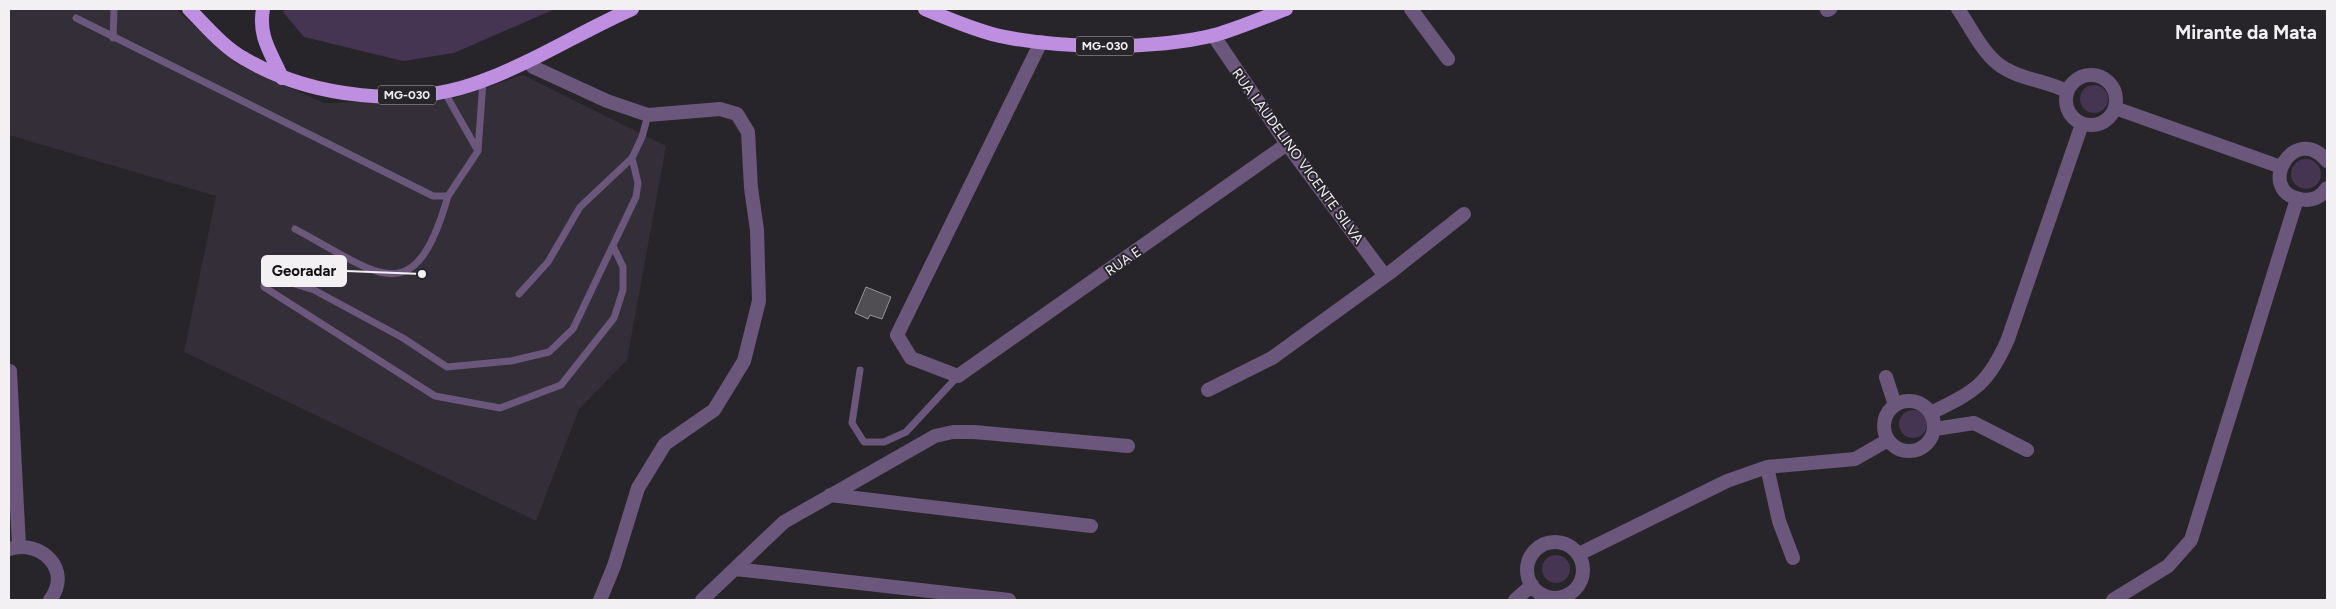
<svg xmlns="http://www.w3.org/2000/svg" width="2336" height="609" viewBox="0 0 2336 609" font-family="Figtree,sans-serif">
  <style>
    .built { fill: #332e37 }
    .green { fill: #453452 }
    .building { fill: #514e53; stroke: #959298 }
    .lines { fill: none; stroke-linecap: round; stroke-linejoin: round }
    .service { stroke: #6b577b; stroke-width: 7 }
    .minor { stroke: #6b577b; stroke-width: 14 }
    .tertiary { stroke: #6b577b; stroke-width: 14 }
    .trunk { stroke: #be8fe1; stroke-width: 14 }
    .labels { text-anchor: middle; stroke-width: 4; stroke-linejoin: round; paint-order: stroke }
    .shield { fill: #272529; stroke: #b5b3b6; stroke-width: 1 }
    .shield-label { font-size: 12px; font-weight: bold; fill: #f2f0f3 }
    .street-label { font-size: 14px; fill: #f2f0f3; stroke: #272529 }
    .district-label { font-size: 19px; font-weight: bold; fill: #f2f0f3; stroke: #272529 }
    .leader { fill: none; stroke: #f2f0f3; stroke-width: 2 }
    .callout-dot { fill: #f2f0f3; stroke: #272529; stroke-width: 2 }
    .callout { fill: #f2f0f3; stroke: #f2f0f3; stroke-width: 2 }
    .callout-label { font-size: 15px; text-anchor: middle; font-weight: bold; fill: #111 }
  </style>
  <rect width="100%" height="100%" fill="#272529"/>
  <path class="built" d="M9 9H176L237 64 324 103 449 100 523 75 666 146 627 360 579 409 536 521 184 352 216 196 9 135Z"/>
  <path class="green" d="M285 9H555L454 53 403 61 304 37 283 12Z
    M2080 99a14 14 0 1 1 28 0a14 14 0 1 1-28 0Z
    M2291 174a15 15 0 1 1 30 0a15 15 0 1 1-30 0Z
    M1899 424a14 14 0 1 1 28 0a14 14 0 1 1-28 0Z
    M1542 569a14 14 0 1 1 28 0a14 14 0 1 1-28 0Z"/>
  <path class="building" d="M866 287 891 297 882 319 870 315 868 319 855 313Z"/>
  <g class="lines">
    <path class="service" d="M76 18 433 196H448L478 151 483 81
      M113 38 114 9
      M445 93 478 151
      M295 229C378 273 414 315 448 196
      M613 246 623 267V290L614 318 561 385 500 408 435 396 264 287 265 279 275 278 314 290 403 338 447 367 511 361 549 352 573 329 636 197 638 183 632 158
      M519 294 548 262 580 207 632 158 642 137 648 115
      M860 370 852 423 864 442H884L906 432 958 376"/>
    <path class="minor" d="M1411 9 1448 59
      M1958 9C1970 26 1981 50 1997 63 2016 79 2045 80 2066 91
      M1827 10 1830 9
      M1213 35 1287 144 1385 276
      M1041 42 897 335 911 358 958 376 1287 144
      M2066 100a25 25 0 1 1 50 0a25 25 0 1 1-50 0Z
      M2115 108 2281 167
      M2327 161C2294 121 2255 191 2300 199 2312 202 2321 197 2327 188
      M10 371 19 546
      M1886 377 1895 405
      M1208 390 1272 358 1392 271 1464 214
      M1884 426a25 25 0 1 1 50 0a25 25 0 1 1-50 0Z
      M1931 413C1975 391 1988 385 2008 339L2082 124
      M1935 429 1974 423 2027 450
      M1767 467 1779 521 1793 558
      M830 495 1091 526
      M1527 570a28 28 0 1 1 56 0a28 28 0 1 1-56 0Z
      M9 549C41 539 73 570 50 600
      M1579 554 1727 481 1767 467 1855 459 1888 440
      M735 569 1009 600
      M702 600 784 522 935 436 953 432H974L1128 446
      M1515 600 1532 585
      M2113 600 2168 566 2191 540 2297 199"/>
    <path class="tertiary" d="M528 61 533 67 607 101 648 115 720 109 737 114 748 132 751 188 757 230 759 301 744 361 714 410 665 444 638 488 614 566 600 600"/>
    <path class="trunk" d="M189 9C206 26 223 47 245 59 312 98 409 109 482 81 534 62 582 31 632 9
      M263 9C258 37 271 52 282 78
      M925 9C949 19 974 30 1000 36 1062 49 1153 50 1215 35 1239 28 1262 18 1286 9"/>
  </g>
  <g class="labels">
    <g class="shield">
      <rect x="1076" y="36.5" width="58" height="19" rx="4"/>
      <rect x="378" y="85.5" width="58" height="19" rx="4"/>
    </g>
    <g class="shield-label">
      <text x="1105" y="50">MG-030</text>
      <text x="407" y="99">MG-030</text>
    </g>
    <g class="street-label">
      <text transform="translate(1298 156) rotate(54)" y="5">RUA LAUDELINO VICENTE SILVA</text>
      <text transform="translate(1123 261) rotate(-35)" y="5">RUA E</text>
    </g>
    <g class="district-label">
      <text x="2246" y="39">Mirante da Mata</text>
    </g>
  </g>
  <path class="leader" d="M422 274L346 271"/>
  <circle class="callout-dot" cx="422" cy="274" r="5"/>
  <rect class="callout" x="262" y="256" width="84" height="30" rx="5"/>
  <g class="callout-label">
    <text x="304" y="276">Georadar</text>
  </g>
  <rect width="2336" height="609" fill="none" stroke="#f2f0f3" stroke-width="20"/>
</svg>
